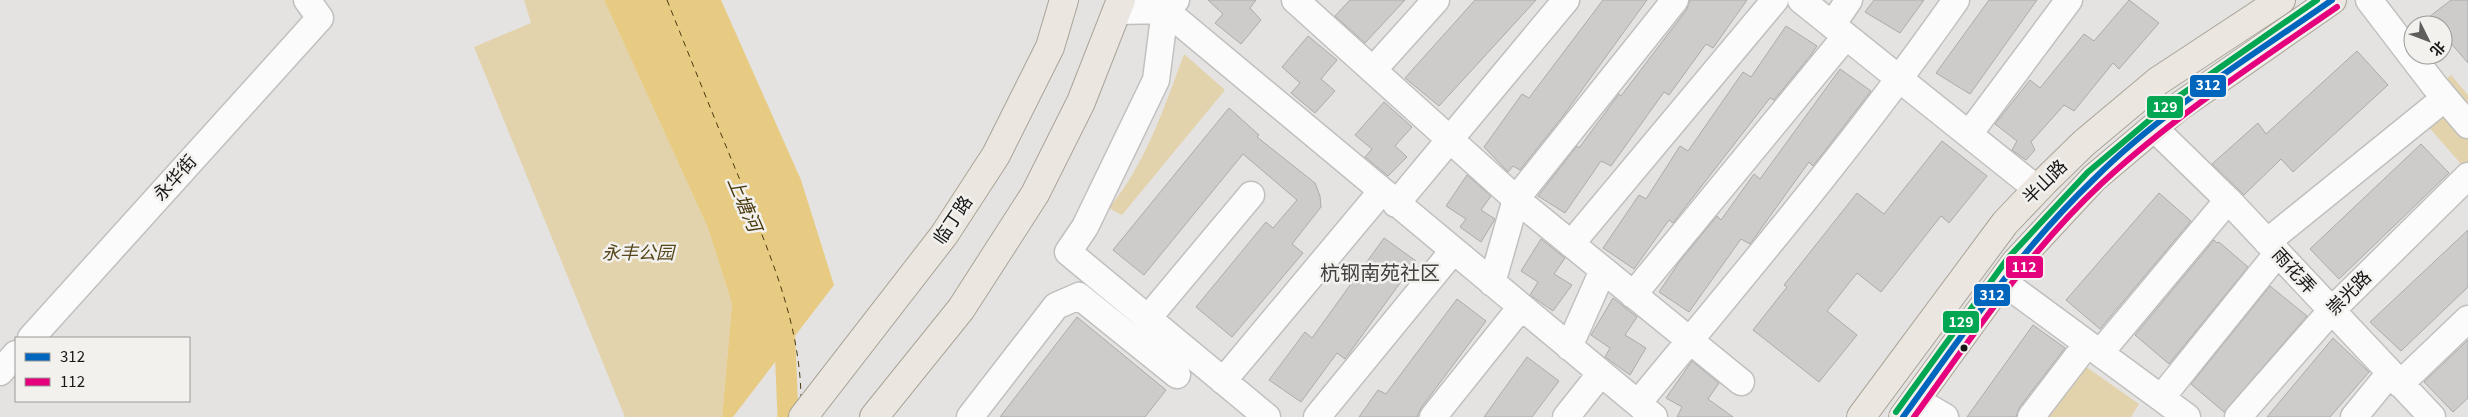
<svg xmlns="http://www.w3.org/2000/svg" width="2468" height="417" viewBox="0 0 2468 417" font-family="Georgia,'Noto Sans SC',serif">
  <style>
    .green { fill: #e3d3ac }
    .water { fill: #e7cb83 }
    .lines { fill: none; stroke-linecap: round; stroke-linejoin: round }
    .canal { stroke: #e7cb83; stroke-width: 21 }
    .ferry { stroke: #4a3a0e; stroke-width: 1; stroke-dasharray: 6 5; stroke-linecap: butt }
    .building { fill: #cdcccb; stroke: #acabaa }
    .minor-casing { stroke: #c1c0bf; stroke-width: 29 }
    .major-casing { stroke: #a9a497; stroke-width: 30 }
    .minor { stroke: #fbfbfb; stroke-width: 26 }
    .major { stroke: #ebe7e0; stroke-width: 28 }
    .bus-1-casing { stroke: #f2f1ee; stroke-width: 10 }
    .bus-2-casing { stroke: #f2f1ee; stroke-width: 10 }
    .bus-3-casing { stroke: #f2f1ee; stroke-width: 10 }
    .bus-1 { stroke: #0065bd; stroke-width: 6 }
    .bus-2 { stroke: #e5007d; stroke-width: 6 }
    .bus-3 { stroke: #00a651; stroke-width: 6 }
    .bus-dot { fill: #171716; stroke: #f2f1ee; stroke-width: 2 }
    .labels { text-anchor: middle; stroke-width: 5; stroke-linejoin: round; paint-order: stroke }
    .street-label { font-size: 18px; fill: #171716; stroke: #f2f1ee }
    .park-label { font-size: 18px; font-style: italic; fill: #57471c; stroke: #f2f1ee }
    .water-label { font-size: 19px; font-style: italic; fill: #4a3a0e; stroke: #f2f1ee }
    .quarter-label { font-size: 20px; fill: #434240; stroke: #f2f1ee }
    .line-badge { stroke: #f2f1ee; stroke-width: 2 }
    .badge-label { font-size: 14px; text-anchor: middle; font-weight: bold; fill: #fff }
  </style>
  <rect width="100%" height="100%" fill="#e4e3e2"/>
  <path class="green" d="M524 0H604L708 228 732 304 722 417H625L474 47 531 23Z
    M1184 54 1225 90 1122 215 1109 208C1146 163 1164 108 1184 54Z
    M2451 75 2468 95V172L2412 108Z
    M2082 364 2139 404 2131 417H2045Z"/>
  <path class="water" d="M604 0H721L801 180 834 285 733 417H722L732 304 708 228Z"/>
  <g class="lines">
    <path class="canal" d="M784 320 788 417"/>
    <path class="ferry" d="M667 0C691 60 715 120 740 180 768 250 800 321 801 398"/>
  </g>
  <path class="building" d="M1208 0H1256L1250 8 1261 20 1241 44 1215 23 1223 14Z
    M1350 0H1405L1365 43 1335 16Z
    M1475 0H1536L1439 106 1405 78Z
    M1603 0H1647L1563 116 1520 170 1513 166 1508 172 1484 147 1522 94 1529 98Z
    M1690 0H1747L1713 48 1706 44 1669 95 1664 92 1611 166 1601 161 1565 213 1538 196 1577 146 1579 148 1619 94 1621 96 1687 9Z
    M1874 0H1924L1900 33 1865 12Z
    M1989 0H2037L1970 94 1936 73Z
    M2129 0 2159 23 2119 69 2113 63 2074 111 2064 105 2031 142 2035 150 2026 160 2012 150 2017 141 1995 124 2030 80 2040 88 2084 34 2094 41Z
    M2451 0H2468V63L2443 34V25H2435L2429 17Z
    M1786 26 1817 46 1810 56 1774 100 1770 98 1673 223 1669 220 1634 269 1603 248 1639 195 1646 199 1680 146 1688 151 1743 72 1751 77Z
    M1308 36 1337 60 1321 79 1335 91 1315 113 1291 93 1300 83 1282 67Z
    M2357 51 2388 85 2293 172 2281 159 2244 195 2212 164 2258 123 2266 134Z
    M1840 69 1871 91 1813 166 1809 162 1750 244 1741 239 1689 312 1659 292 1680 261 1717 216 1721 220 1754 174 1760 179Z
    M1384 102 1412 127 1395 146 1407 157 1388 176 1365 157 1372 149 1355 135Z
    M1229 108 1259 135 1257 137 1315 183 1320 196 1321 207 1292 244 1303 253 1232 337 1196 307 1266 222 1273 228 1297 200 1243 154 1144 275 1113 250Z
    M1942 141 1987 176 1949 223 1941 216 1881 292 1857 273 1827 311 1857 335 1819 382 1753 330 1787 287 1784 285 1857 193 1884 214Z
    M2421 144 2449 173 2339 279 2310 249Z
    M1467 175 1491 196 1481 210 1495 219 1481 242 1460 227 1466 219 1446 206Z
    M2159 193 2191 221 2100 329 2066 300Z
    M2468 230V287L2401 351 2370 322Z
    M1384 238 1416 261 1345 359 1337 353 1301 402 1269 380 1305 332 1312 338Z
    M1541 239 1565 258 1554 274 1572 285 1553 311 1530 295 1538 282 1521 271Z
    M2214 240 2217 243 2219 242 2248 267 2169 364 2135 335Z
    M2270 286 2307 316 2224 412 2191 384Z
    M1613 298 1637 317 1625 335 1646 348 1630 375 1605 357 1610 348 1591 335Z
    M1457 299 1486 321 1421 408 1417 417H1359L1378 390 1386 394Z
    M1077 317 1166 390 1145 417H1000Z
    M2033 325 2065 348 2019 408 2016 417H1967Z
    M2333 338 2369 372 2330 417H2267Z
    M2468 340V398L2453 412 2424 382Z
    M1527 357 1559 381 1532 417H1484Z
    M1692 361 1719 383 1708 399 1733 417H1677L1682 407 1666 398Z"/>
  <g class="lines">
    <g class="minor-casing">
      <path id="minor" d="M1176 0 1165 10 1156 80 1085 227 1068 252 1267 417
        M1295 0 1516 199 1741 382
        M1801 0 2037 189
        M2369 0 2434 85 2468 125
        M1118 11 1165 10 1654 417
        M1832 25 1849 0
        M1373 70 1436 0
        M2154 128 2228 200 2432 417
        M1969 134 2069 0
        M1396 204 1566 0
        M2267 242 2445 98
        M1571 244 1775 0
        M2002 281 2187 417
        M1492 283 1516 199 1675 0
        M1633 295 1846 36
        M1148 318 1251 195
        M31 338 320 18 307 0
        M1569 347 1603 270
        M2100 353 2228 200
        M0 372 16 354
        M1223 381 1381 192
        M2400 384 2468 319
        M2161 398 2277 254
        M1916 400 1945 417
        M1638 403C1747 271 1858 140 1956 0
        M970 417 1056 306 1079 296 1177 375
        M1317 417 1453 251
        M1433 417 1521 307
        M1566 417 1601 373
        M2031 417 2087 344
        M2238 417 2331 311 2468 176
        M2354 417 2390 373"/>
    </g>
    <g class="major-casing">
      <path id="major" d="M803 417 944 235 996 155 1050 47 1064 0
        M874 417 961 309 1035 194 1081 102 1121 0
        M1861 417 2005 223 2044 182 2084 143 2158 81 2281 0
        M1903 417 2015 263 2094 178 2177 108 2332 0"/>
    </g>
    <use href="#minor" class="minor"/>
    <use href="#major" class="major"/>
    <g class="bus-1-casing">
      <path id="bus-1" d="M1903 417C1963 334 2020 250 2094 179 2163 110 2252 56 2332 0"/>
    </g>
    <g class="bus-2-casing">
      <path id="bus-2" d="M1914 417C1972 337 2028 252 2101 184 2173 117 2256 63 2337 7"/>
    </g>
    <g class="bus-3-casing">
      <path id="bus-3" d="M1896 412 2008 258 2088 172 2172 101 2317 0"/>
    </g>
    <use href="#bus-1" class="bus-1"/>
    <use href="#bus-2" class="bus-2"/>
    <use href="#bus-3" class="bus-3"/>
  </g>
  <circle class="bus-dot" cx="1964" cy="348" r="4.5"/>
  <g class="labels">
    <g class="street-label">
      <text transform="translate(175 178) rotate(-48)" y="6">永华街</text>
      <text transform="translate(2045 182) rotate(-45)" y="6">半山路</text>
      <text transform="translate(953 220) rotate(-56)" y="6">临丁路</text>
      <text transform="translate(2294 271) rotate(47)" y="6">雨花弄</text>
      <text transform="translate(2349 293) rotate(-45)" y="6">崇光路</text>
    </g>
    <g class="park-label">
      <text x="638" y="259">永丰公园</text>
    </g>
    <g class="water-label">
      <text transform="translate(745 204) rotate(67)" y="7">上塘河</text>
    </g>
    <g class="quarter-label">
      <text x="1380" y="280">杭钢南苑社区</text>
    </g>
  </g>
  <g class="line-badge">
    <rect x="2189" y="74" width="38" height="24" rx="5" fill="#0065bd"/>
    <rect x="2146" y="95" width="38" height="24" rx="5" fill="#00a651"/>
    <rect x="2005" y="255" width="39" height="24" rx="5" fill="#e5007d"/>
    <rect x="1973" y="283" width="38" height="24" rx="5" fill="#0065bd"/>
    <rect x="1942" y="310" width="38" height="24" rx="5" fill="#00a651"/>
  </g>
  <g class="badge-label">
    <text x="2208" y="90">312</text>
    <text x="2165" y="112">129</text>
    <text x="2024" y="272">112</text>
    <text x="1992" y="300">312</text>
    <text x="1961" y="327">129</text>
  </g>
  <rect x="15" y="337" width="175" height="65" fill="#f2f1ee" stroke="#9a9a98"/>
  <rect x="25" y="353" width="25" height="8" fill="#0065bd" stroke="#9a9a98"/>
  <text x="60" y="362" font-size="15" fill="#171716">312</text>
  <rect x="25" y="378" width="25" height="8" fill="#e5007d" stroke="#9a9a98"/>
  <text x="60" y="387" font-size="15" fill="#171716">112</text>
  <g transform="translate(2428 40) rotate(132)"><circle r="24" fill="#f2f1ee" stroke="#9a9a98"/>
  <path d="M0-4L9 19L0 12L-9 19Z" fill="#5f5e5d"/>
  <text y="-8" font-size="14" font-weight="bold" text-anchor="middle" fill="#171716">北</text>
  </g>
</svg>
